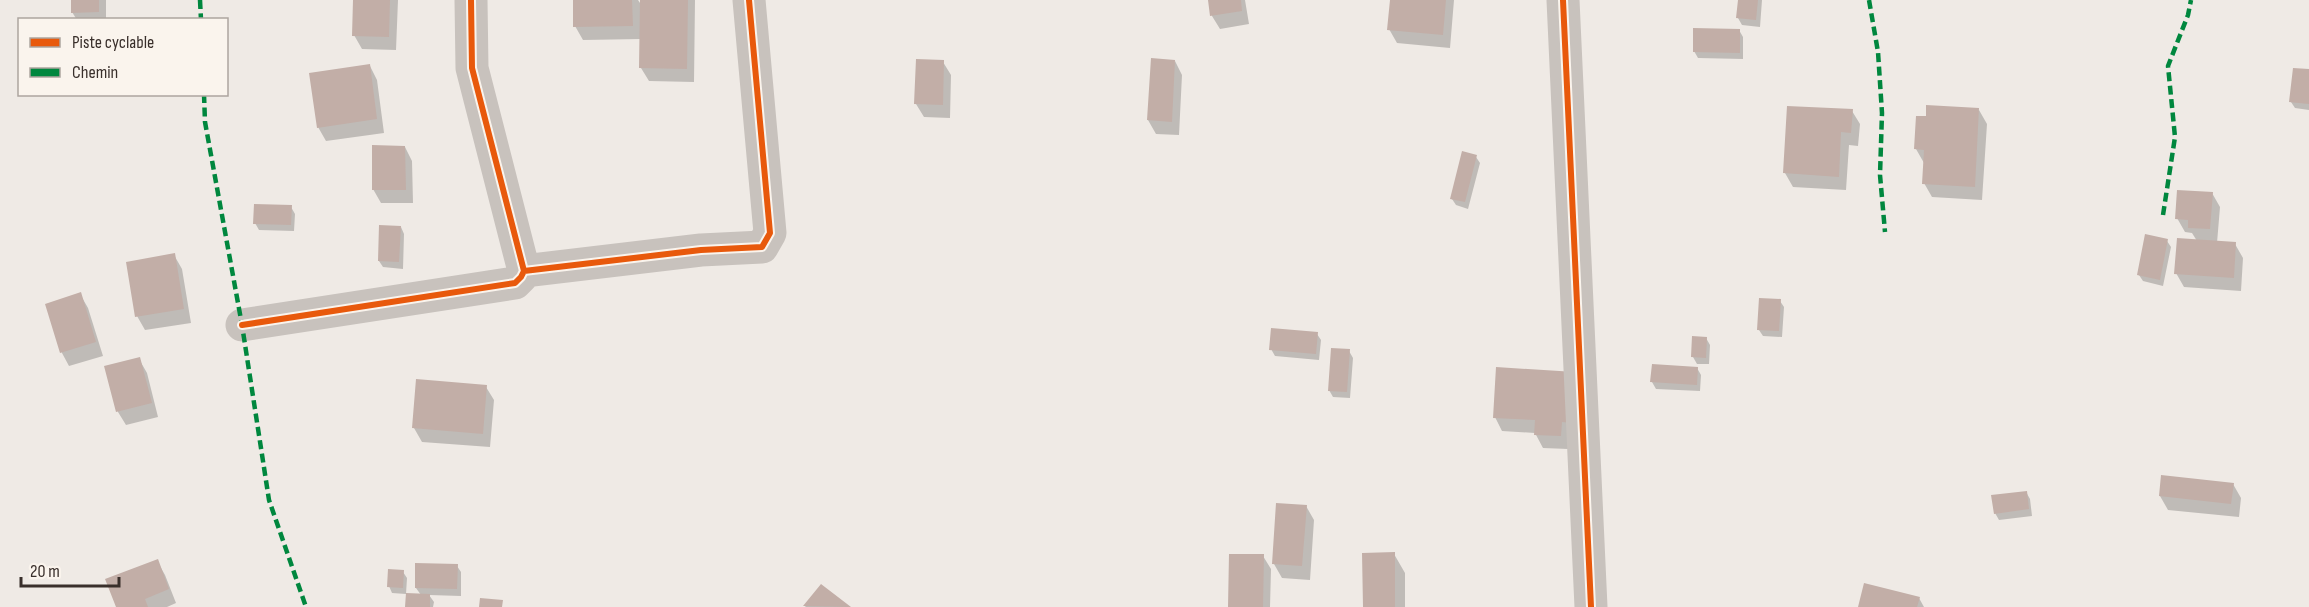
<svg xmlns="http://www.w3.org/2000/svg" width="2309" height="607" viewBox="0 0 2309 607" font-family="'Sofia Sans Condensed',sans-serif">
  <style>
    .shadow { fill: #0003 }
    .building { fill: #c2aea7 }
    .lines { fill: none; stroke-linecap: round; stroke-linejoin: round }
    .minor { stroke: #c8c2bd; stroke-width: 33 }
    .quiet { stroke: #00873e; stroke-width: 4.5; stroke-dasharray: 9 4.5; stroke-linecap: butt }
    .cycleway-casing { stroke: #faf4ed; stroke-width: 10 }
    .cycleway { stroke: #e8590c; stroke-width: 6 }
  </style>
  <rect width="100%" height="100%" fill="#efeae5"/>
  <path class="shadow" d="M72 0H106V20H77L72 12Z
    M355 0H398L396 50 362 49 354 35Z
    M574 0H638L642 6V0H695L694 82 649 81 641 68V39L583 40 575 26Z
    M1209 0H1245L1249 24 1220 29 1212 16Z
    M1391 0H1454L1450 48 1397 43 1389 29Z
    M1740 0H1762L1760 27 1742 25 1738 18Z
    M1739 30 1743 37V59L1698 58 1694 51Z
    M1175 61 1182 75 1179 135 1156 134 1148 120Z
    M943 62 951 75 950 118 924 117 916 104Z
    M370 66 377 80 384 133 326 141 318 127Z
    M2309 71V110L2295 108 2291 102Z
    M1979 110 1987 124 1982 200 1932 197 1924 183V163L1916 149Z
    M1852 111 1860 124 1858 146 1849 145 1846 190 1793 187 1785 173Z
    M405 147 412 161 413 203H381L373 189Z
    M1476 157 1480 163 1468 209 1456 205 1452 199Z
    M2212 193 2220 207 2217 243 2235 244 2243 258 2241 291 2184 287 2176 273 2197 241 2192 233 2185 232 2177 218Z
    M291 207 295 214 294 231 259 230 255 223Z
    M401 227 404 234 403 269 383 267 379 261Z
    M2167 241 2171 247 2163 286 2143 281 2139 275Z
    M174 255 182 269 191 323 145 330 137 316Z
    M80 294 88 308 103 356 69 366 62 353 47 305Z
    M1780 301 1784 307 1782 337 1763 336 1759 330Z
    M1317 334 1321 340 1319 360 1275 356 1271 349Z
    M1706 338 1710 345 1709 364H1697L1693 357Z
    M1349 351 1353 358 1350 398 1333 397 1329 390Z
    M139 359 147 373 158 417 126 425 118 412 106 367Z
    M1697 368 1701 375 1700 391 1656 389 1652 382Z
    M1574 373 1568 449 1543 448 1535 433 1502 431 1495 417Z
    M486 387 494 400 490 447 422 442 414 428Z
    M2233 484 2241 498 2239 517 2168 510 2160 496Z
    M2026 492 2030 499 2032 516 1999 520 1995 513Z
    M1306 506 1314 520 1310 580 1282 578 1274 564Z
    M1394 554 1405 573V607H1364Z
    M1263 556 1271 569 1270 607H1230Z
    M157 561 165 575 176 603 167 607H118Z
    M457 566 461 572V596L429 595 434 602 433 607H406L421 595 416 588Z
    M403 572 407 578 406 594 392 593 389 586Z
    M821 586 849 607H805Z
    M1919 598 1924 607H1860Z"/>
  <path class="building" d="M71 0H99V12L71 13Z
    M353 0H390L389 37 352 36Z
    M573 0H632L633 26 573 27Z
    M640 0H688L687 69 639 68Z
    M1208 0H1241L1242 11 1210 16Z
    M1390 0H1446L1443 35 1387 30Z
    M1738 0H1758L1756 20 1736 18Z
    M1693 28 1740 29V53L1693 52Z
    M1151 58 1175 60 1172 122 1147 120Z
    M916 59 944 60 943 105 914 104Z
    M370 64 377 119 317 128 309 73Z
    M2293 68 2309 69V104L2289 102Z
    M1926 105 1979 108 1975 187 1922 184 1924 150 1914 149 1916 116H1926Z
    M1787 106 1853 109 1851 133 1841 132 1839 177 1783 173Z
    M372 145 405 146 406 190H372Z
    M1462 151 1477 155 1465 202 1450 199Z
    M2177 190 2213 192 2210 229 2188 228V220L2175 219Z
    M254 204 292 205 291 225 253 224Z
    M379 225 401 226 399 262 378 261Z
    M2145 234 2168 239 2160 280 2137 275Z
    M2177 238 2236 242 2234 278 2174 274Z
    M175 253 184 309 135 317 126 262Z
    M81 292 96 342 60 353 45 304Z
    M1759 298 1781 299 1779 331 1757 330Z
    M1271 328 1318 332 1316 354 1269 350Z
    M1692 336 1707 337 1706 358 1691 357Z
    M1331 348 1350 349 1347 392 1328 391Z
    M140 357 152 403 116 412 104 366Z
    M1652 364 1698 367 1697 385 1650 382Z
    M1496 367 1575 372 1572 423 1562 422 1561 436 1534 435 1535 420 1493 418Z
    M416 379 487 385 483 434 412 428Z
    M2161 475 2234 483 2231 504 2159 496Z
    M2027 491 2029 509 1994 514 1991 495Z
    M1276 503 1307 505 1302 566 1272 564Z
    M1395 552V607H1363L1362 553Z
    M1229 554H1264L1263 607H1228Z
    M158 559 169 589 145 599 148 607H116L105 579Z
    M415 563 458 564 457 589 415 588Z
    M388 569 404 570 403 588 387 587Z
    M1864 583 1920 597 1917 607H1858Z
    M821 584 851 607 803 606Z
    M406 593 430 594V607H405Z
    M480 598 503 600 502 607H479Z"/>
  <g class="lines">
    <path class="minor" d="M1563 0 1591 607
      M524 271 701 250 762 247 770 233 749 0
      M242 325 515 283 521 277 524 271 472 68 471 0"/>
    <path class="quiet" d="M200 0 201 20
      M1869 0 1878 52 1882 113 1880 175 1885 232
      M204 94 205 122 242 325 269 500 306 607
      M2163 215 2175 137 2168 66 2188 15 2191 0"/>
    <g class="cycleway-casing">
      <path id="cycleway" d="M1563 0 1591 607
        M524 271 701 250 762 247 770 233 749 0
        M242 325 515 283 521 277 524 271 472 68 471 0"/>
    </g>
    <use href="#cycleway" class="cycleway"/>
  </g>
  <rect x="18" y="18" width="210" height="78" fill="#faf4ed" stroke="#ada59f" stroke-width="1.5"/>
  <rect x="30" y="38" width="30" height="9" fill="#e8590c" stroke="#ada59f" stroke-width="1.5"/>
  <text x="72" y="48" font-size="18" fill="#392f2b">Piste cyclable</text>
  <rect x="30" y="68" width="30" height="9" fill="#00873e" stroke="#ada59f" stroke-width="1.5"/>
  <text x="72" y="78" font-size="18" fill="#392f2b">Chemin</text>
  <path d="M21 577v9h98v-9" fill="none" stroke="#392f2b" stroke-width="3"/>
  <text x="30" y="577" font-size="18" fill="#392f2b" stroke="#faf4ed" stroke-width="4.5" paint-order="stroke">20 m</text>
</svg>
